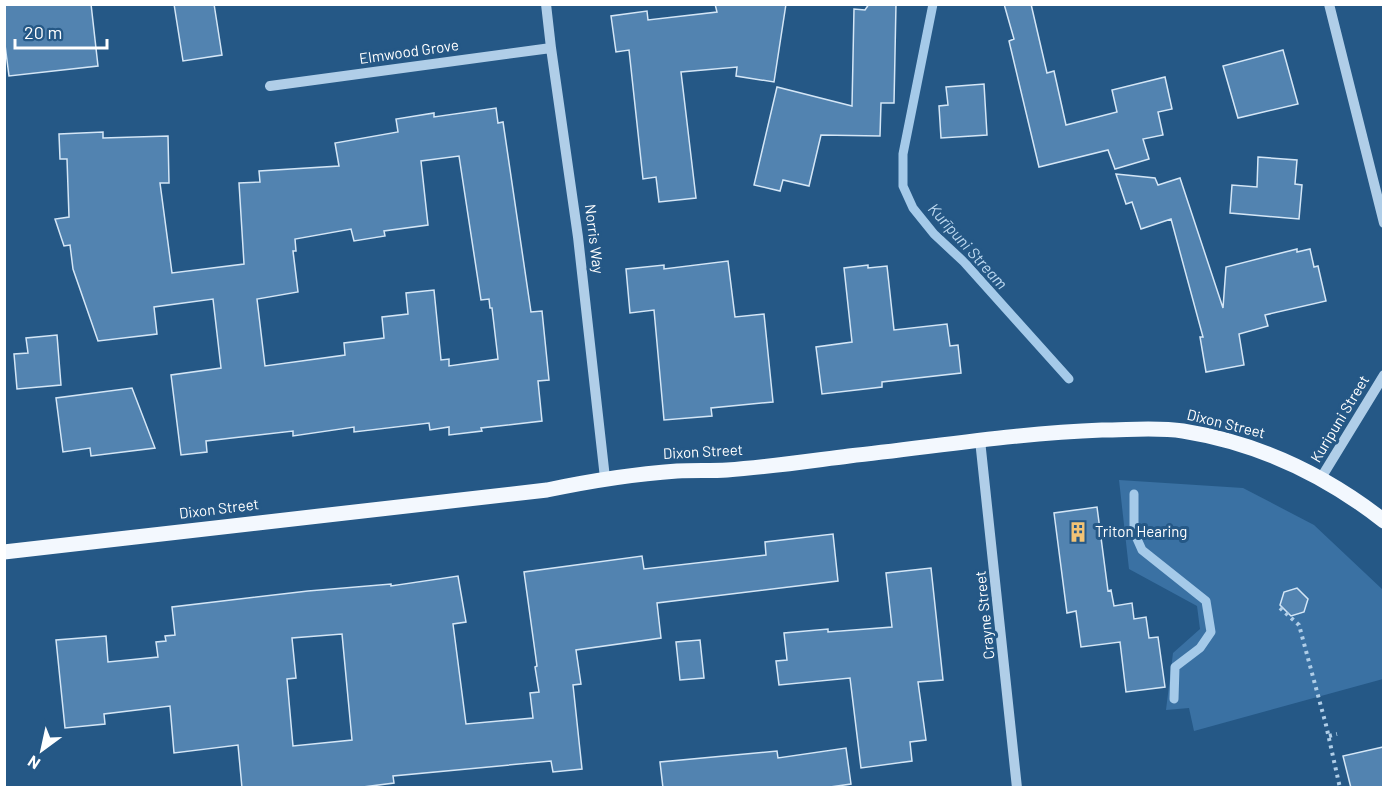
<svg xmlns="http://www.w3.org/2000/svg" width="1388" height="792" viewBox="0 0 1388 792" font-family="Barlow,sans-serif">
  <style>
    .green { fill: #3a71a3 }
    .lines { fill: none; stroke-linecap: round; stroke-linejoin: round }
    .stream { stroke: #a5cae9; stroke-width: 9 }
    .building { fill: #5283b0; stroke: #d4e6f6; stroke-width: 1.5; fill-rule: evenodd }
    .path { stroke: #b0cee8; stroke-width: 4; stroke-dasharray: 3 4.5; stroke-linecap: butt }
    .minor { stroke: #b0cee8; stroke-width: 10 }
    .major { stroke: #f3f8fe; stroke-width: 15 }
    .labels { text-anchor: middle; stroke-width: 6; stroke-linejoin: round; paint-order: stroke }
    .street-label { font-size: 15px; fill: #fff; stroke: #255886 }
    .poi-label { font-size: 15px; fill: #fff; stroke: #255886; text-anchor: start }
    .water-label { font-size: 16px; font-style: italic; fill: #bcd8f0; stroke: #255886 }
  </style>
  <rect width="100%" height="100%" fill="#255886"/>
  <path class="green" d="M1119 480 1243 488 1314 525 1383 590V679L1194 731 1189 708 1166 710 1173 653 1200 629 1197 606 1129 569Z"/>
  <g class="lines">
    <path class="stream" d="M933 4 903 154V186L913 208 934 234 964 262 1069 379
      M1134 494V532L1142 550 1206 601 1211 632 1200 648 1175 667 1174 699"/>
  </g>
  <path class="building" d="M4 4H91L98 66 9 76 4 37Z
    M174 4H214L222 55 183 61Z
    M715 4H786L774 82 736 76 737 67 681 72 696 198 659 202 656 177 643 179 629 50 616 52 611 16 647 11 648 20 717 12Z
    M869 4H896L894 103H881L880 136 821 135 809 186 783 180 780 191 754 185 777 87 852 106 854 9 865 10Z
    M1004 4H1031L1047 73 1054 71 1066 125 1117 112 1112 90 1165 77 1172 109 1158 112 1163 135 1143 139 1149 159 1115 169 1108 150 1039 167 1009 41 1014 39Z
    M1283 50 1298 104 1238 118 1223 66Z
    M984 84 987 135 941 138 939 106 948 105 946 87Z
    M496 108 498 123 503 122 531 312 542 311 549 380 538 381 542 421 481 428 482 431 449 435V427L430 430 429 423 354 432V427L293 436V431L206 441 207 452 181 455 171 375 221 368 213 299 154 307 157 334 98 341 73 269 70 245 64 246 55 219 69 217 67 159H60L59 134 103 132V138L168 136 169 183H160L172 273 244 264 239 183 260 182 259 171 339 166 335 143 398 132 396 119 434 113V117ZM459 156 481 300 489 299 490 308H492L498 359 449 366V359L441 360 434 290 406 293 408 314 382 317 384 338 344 343 345 355 265 366 257 299 298 292 293 251H296L295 239 351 229 354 241 385 236 384 231 428 225 421 161Z
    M1258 157 1297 160 1295 184 1302 185 1299 219 1230 213 1232 185 1257 187Z
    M1116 174 1155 178 1158 185 1180 178 1223 308 1226 267 1297 249V252L1310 249 1314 267 1318 266 1326 301 1265 315 1268 326 1239 334 1244 365 1206 372 1200 337H1203L1171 219 1141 229 1132 202 1126 204Z
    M728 261 735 317 764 314 773 402 711 408 712 416 664 420 654 310 630 313 626 269 664 265V269Z
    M868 265V268L887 266 894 330 947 324 950 346 958 345 961 373 882 382V387L822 394 816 347 852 342 844 268Z
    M57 335 61 385 17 389 14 354 28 353 26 338Z
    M132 388 155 448 91 456 90 448 63 452 56 398Z
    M1097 507 1108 591 1111 590 1114 606 1132 603 1134 619 1146 617 1149 638 1158 637 1165 687 1126 692 1120 642 1081 647 1076 611 1067 613 1054 513Z
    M833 534 838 581 657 603 661 638 576 650 581 684 573 685 582 769 553 772 551 761 393 776 394 783 355 788H242L238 745 174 753 170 706 104 714 105 724 65 728 56 640 106 636 108 662 158 657 156 642 166 641 165 636 175 635 172 607 308 591 391 584V586L458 576 466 622 453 624 466 724 533 718 530 693 539 692 535 667 537 666 524 572 642 556 644 569 766 555 765 542ZM342 634 352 740 293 746 287 679 296 678 292 638Z
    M931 568 943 680 918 682 926 740 910 742 912 761 861 768 850 678 779 685 776 661 787 660 784 633 828 629V632L892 627 886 573Z
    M1297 588 1308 599 1304 612 1291 616 1280 605 1284 592Z
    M700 640 704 678 680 680 676 642Z
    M1383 747V788H1351L1343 756Z
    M846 748 851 784 823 788H663L660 762 777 751 778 758Z"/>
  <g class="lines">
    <path class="path" d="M1280 608 1299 625 1326 725 1340 788
      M1329 736 1337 734"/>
    <path class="minor" d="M546 4 551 48 578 237 605 478
      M1329 4 1384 223
      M270 86 551 48
      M980 440 1017 788
      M1321 478 1384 375"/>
    <path class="major" d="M4 552 547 490C590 481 634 474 677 471 694 470 711 471 727 470 768 467 809 461 849 456 933 447 1017 433 1102 430 1129 430 1157 427 1183 431 1258 443 1324 474 1384 521"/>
  </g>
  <defs>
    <g id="building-bare" transform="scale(1.62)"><path d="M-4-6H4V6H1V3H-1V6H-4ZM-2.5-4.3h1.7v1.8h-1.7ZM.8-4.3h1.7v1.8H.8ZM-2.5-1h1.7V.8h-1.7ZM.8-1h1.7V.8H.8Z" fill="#f2c375" stroke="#255886" stroke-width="2.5" paint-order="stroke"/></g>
  </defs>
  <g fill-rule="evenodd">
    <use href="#building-bare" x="1078" y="532"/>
  </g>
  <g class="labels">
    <g class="street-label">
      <text transform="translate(409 52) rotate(-8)" y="5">Elmwood Grove</text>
      <text transform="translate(594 239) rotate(83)" y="5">Norris Way</text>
      <text transform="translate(1340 419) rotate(-59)" y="5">Kuripuni Street</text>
      <text transform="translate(1226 424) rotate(14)" y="5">Dixon Street</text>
      <text transform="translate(703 452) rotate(-3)" y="5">Dixon Street</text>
      <text transform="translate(219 509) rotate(-7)" y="5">Dixon Street</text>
      <text transform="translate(985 615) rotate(-96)" y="5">Crayne Street</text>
    </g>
    <g class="poi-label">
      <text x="1095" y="537">Triton Hearing</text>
    </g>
    <g class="water-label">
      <text transform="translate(968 246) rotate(48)" y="6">Kurīpuni Stream</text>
    </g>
  </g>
  <rect width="1388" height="792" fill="none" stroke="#ffffff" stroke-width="12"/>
  <g transform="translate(42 750) rotate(213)" stroke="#255886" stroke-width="4.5" paint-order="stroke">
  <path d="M0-4.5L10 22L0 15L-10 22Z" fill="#ffffff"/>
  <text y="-9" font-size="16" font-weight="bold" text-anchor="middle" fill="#ffffff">N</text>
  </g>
  <path d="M15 39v9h92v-9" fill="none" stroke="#ffffff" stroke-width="3"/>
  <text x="24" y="39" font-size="18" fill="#ffffff" stroke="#255886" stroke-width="4.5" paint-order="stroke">20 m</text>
</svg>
